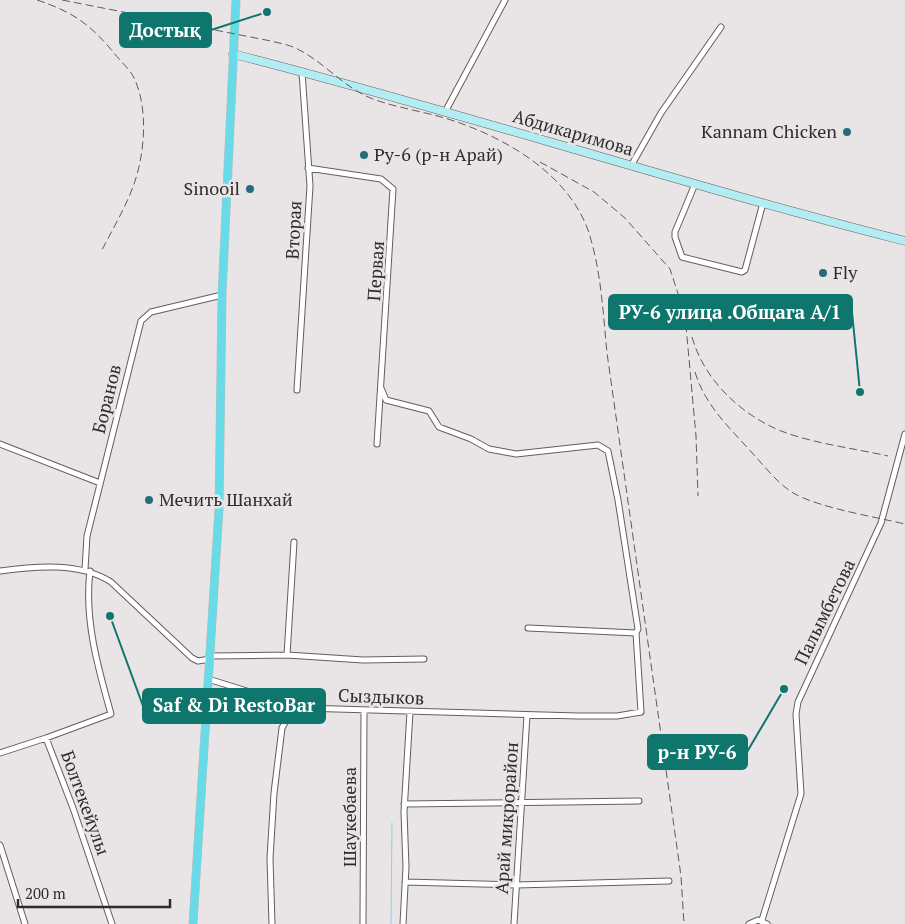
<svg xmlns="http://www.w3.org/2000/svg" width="905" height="924" viewBox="0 0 905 924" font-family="'PT Serif',serif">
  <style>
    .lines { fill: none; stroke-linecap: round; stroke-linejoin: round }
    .stream { stroke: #84d4e1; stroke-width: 1 }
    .street-casing { stroke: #625e5e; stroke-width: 7 }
    .secondary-casing { stroke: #625e5e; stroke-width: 9 }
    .primary-casing { stroke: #c0c0c0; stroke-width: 9 }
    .street { stroke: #fff; stroke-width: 5 }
    .secondary { stroke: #b4ecf3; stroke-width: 8 }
    .primary { stroke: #69dae7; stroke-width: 8 }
    .rail { stroke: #5e5b5b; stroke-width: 1; stroke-dasharray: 8 4; stroke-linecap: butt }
    .poi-dot { fill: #256d78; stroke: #e9e4e5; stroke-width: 2 }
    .labels { text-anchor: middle; stroke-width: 5; stroke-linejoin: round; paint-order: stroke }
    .poi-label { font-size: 18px; fill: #2e2c2c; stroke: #e9e4e5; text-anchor: start }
    .street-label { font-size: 18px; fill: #2e2c2c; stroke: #e9e4e5 }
    .leader { fill: none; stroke: #0f766e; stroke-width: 2 }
    .callout-dot { fill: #0f766e; stroke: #e9e4e5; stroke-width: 2 }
    .callout { fill: #0f766e; stroke: #0f766e; stroke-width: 2 }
    .callout-label { font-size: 19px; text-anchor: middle; font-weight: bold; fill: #fff }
  </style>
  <rect width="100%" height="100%" fill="#e9e4e5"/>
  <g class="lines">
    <path class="stream" d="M391 924 392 823"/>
    <g class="street-casing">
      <path id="street" d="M445 112 505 0
        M631 166 661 113 721 27
        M308 168 381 179 393 189 377 444
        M695 184 675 232V237L682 257 742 272 745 270 763 203
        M381 388 386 400 429 411 439 427 471 439 489 449 516 454 598 445 608 451 618 500 638 629 636 633
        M297 390 310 186 302 72
        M0 444 100 483
        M85 569 87 536 141 321 151 312 222 295
        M0 571C36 566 80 562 111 582L192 658 198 661 210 659
        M287 655 363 660 424 659
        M210 656 287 655 294 542
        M208 679 302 708 578 716H617L641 712 636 633 528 628
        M46 738 111 714C98 668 84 619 90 571
        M0 753 46 738 73 808 112 924
        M404 804 639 801
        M0 845 25 924
        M405 882 516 885 669 881
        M762 920 801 794 796 714 798 702 881 523 905 434
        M272 924 270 858 274 793 282 728 294 706
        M363 924 364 710
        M403 924 406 867 404 812 410 712
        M514 924 527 715
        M749 924 758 920 767 924"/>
    </g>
    <g class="secondary-casing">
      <path id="secondary" d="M233 54C458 111 679 184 905 241"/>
    </g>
    <g class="primary-casing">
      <path id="primary" d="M193 924 219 509 222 295 236 0"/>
    </g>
    <use href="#street" class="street"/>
    <use href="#secondary" class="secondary"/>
    <use href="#primary" class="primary"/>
    <path class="rail" d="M37 0C73 12 90 24 114 53 120 61 131 70 135 80 148 109 145 153 134 184 126 207 112 230 101 252
      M62 0 271 41C278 43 286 44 293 47 322 59 343 88 373 99 400 109 429 112 457 122 509 140 568 175 588 230 601 269 603 312 607 353L681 876 684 924
      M540 162 594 192 625 218 670 269 685 315 696 436 698 496
      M692 337C703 376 734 408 770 426 801 442 853 448 888 456
      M695 372C705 406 731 429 754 455 766 468 779 485 795 494 821 508 875 517 905 524"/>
  </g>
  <g class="poi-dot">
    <circle cx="847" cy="132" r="5"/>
    <circle cx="364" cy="155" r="5"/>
    <circle cx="250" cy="189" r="5"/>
    <circle cx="823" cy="273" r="5"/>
    <circle cx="149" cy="500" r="5"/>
  </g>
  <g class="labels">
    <g class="poi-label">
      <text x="837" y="138" text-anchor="end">Kannam Chicken</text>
      <text x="374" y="161">Ру-6 (р-н Арай)</text>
      <text x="240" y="195" text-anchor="end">Sinooil</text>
      <text x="833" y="279">Fly</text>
      <text x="159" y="506">Мечить Шанхай</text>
    </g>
    <g class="street-label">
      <text transform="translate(573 133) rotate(16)" y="6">Абдикаримова</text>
      <text transform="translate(294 230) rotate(-87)" y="6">Вторая</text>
      <text transform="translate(376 271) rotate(-86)" y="6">Первая</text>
      <text transform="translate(107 399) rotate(-76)" y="6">Боранов</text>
      <text transform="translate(825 612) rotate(-64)" y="6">Палымбетова</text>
      <text transform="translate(381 697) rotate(2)" y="6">Сыздыков</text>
      <text transform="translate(85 803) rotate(70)" y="6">Болтекейулы</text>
      <text transform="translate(350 817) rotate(-90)" y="6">Шаукебаева</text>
      <text transform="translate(507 818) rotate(-86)" y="6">Арай микрорайон</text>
    </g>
  </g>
  <path class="leader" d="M267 12L211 30M860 392L852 312M110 616L143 706M784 689L747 752"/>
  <g class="callout-dot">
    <circle cx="267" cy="12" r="5"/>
    <circle cx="860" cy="392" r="5"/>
    <circle cx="110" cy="616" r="5"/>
    <circle cx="784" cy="689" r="5"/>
  </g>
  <g class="callout">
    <rect x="120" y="13" width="91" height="34" rx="5"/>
    <rect x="609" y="295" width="243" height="34" rx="5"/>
    <rect x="143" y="689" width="182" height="34" rx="5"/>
    <rect x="648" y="735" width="99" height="34" rx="5"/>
  </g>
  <g class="callout-label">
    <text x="165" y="37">Достық</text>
    <text x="730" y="319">РУ-6 улица .Общага А/1</text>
    <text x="234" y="712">Saf &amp; Di RestoBar</text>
    <text x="697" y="759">р-н РУ-6</text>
  </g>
  <path d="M18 899v8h152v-8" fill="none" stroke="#2e2c2c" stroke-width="2.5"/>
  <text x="25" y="899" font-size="15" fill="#2e2c2c" stroke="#e9e4e5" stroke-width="4" paint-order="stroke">200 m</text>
</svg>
